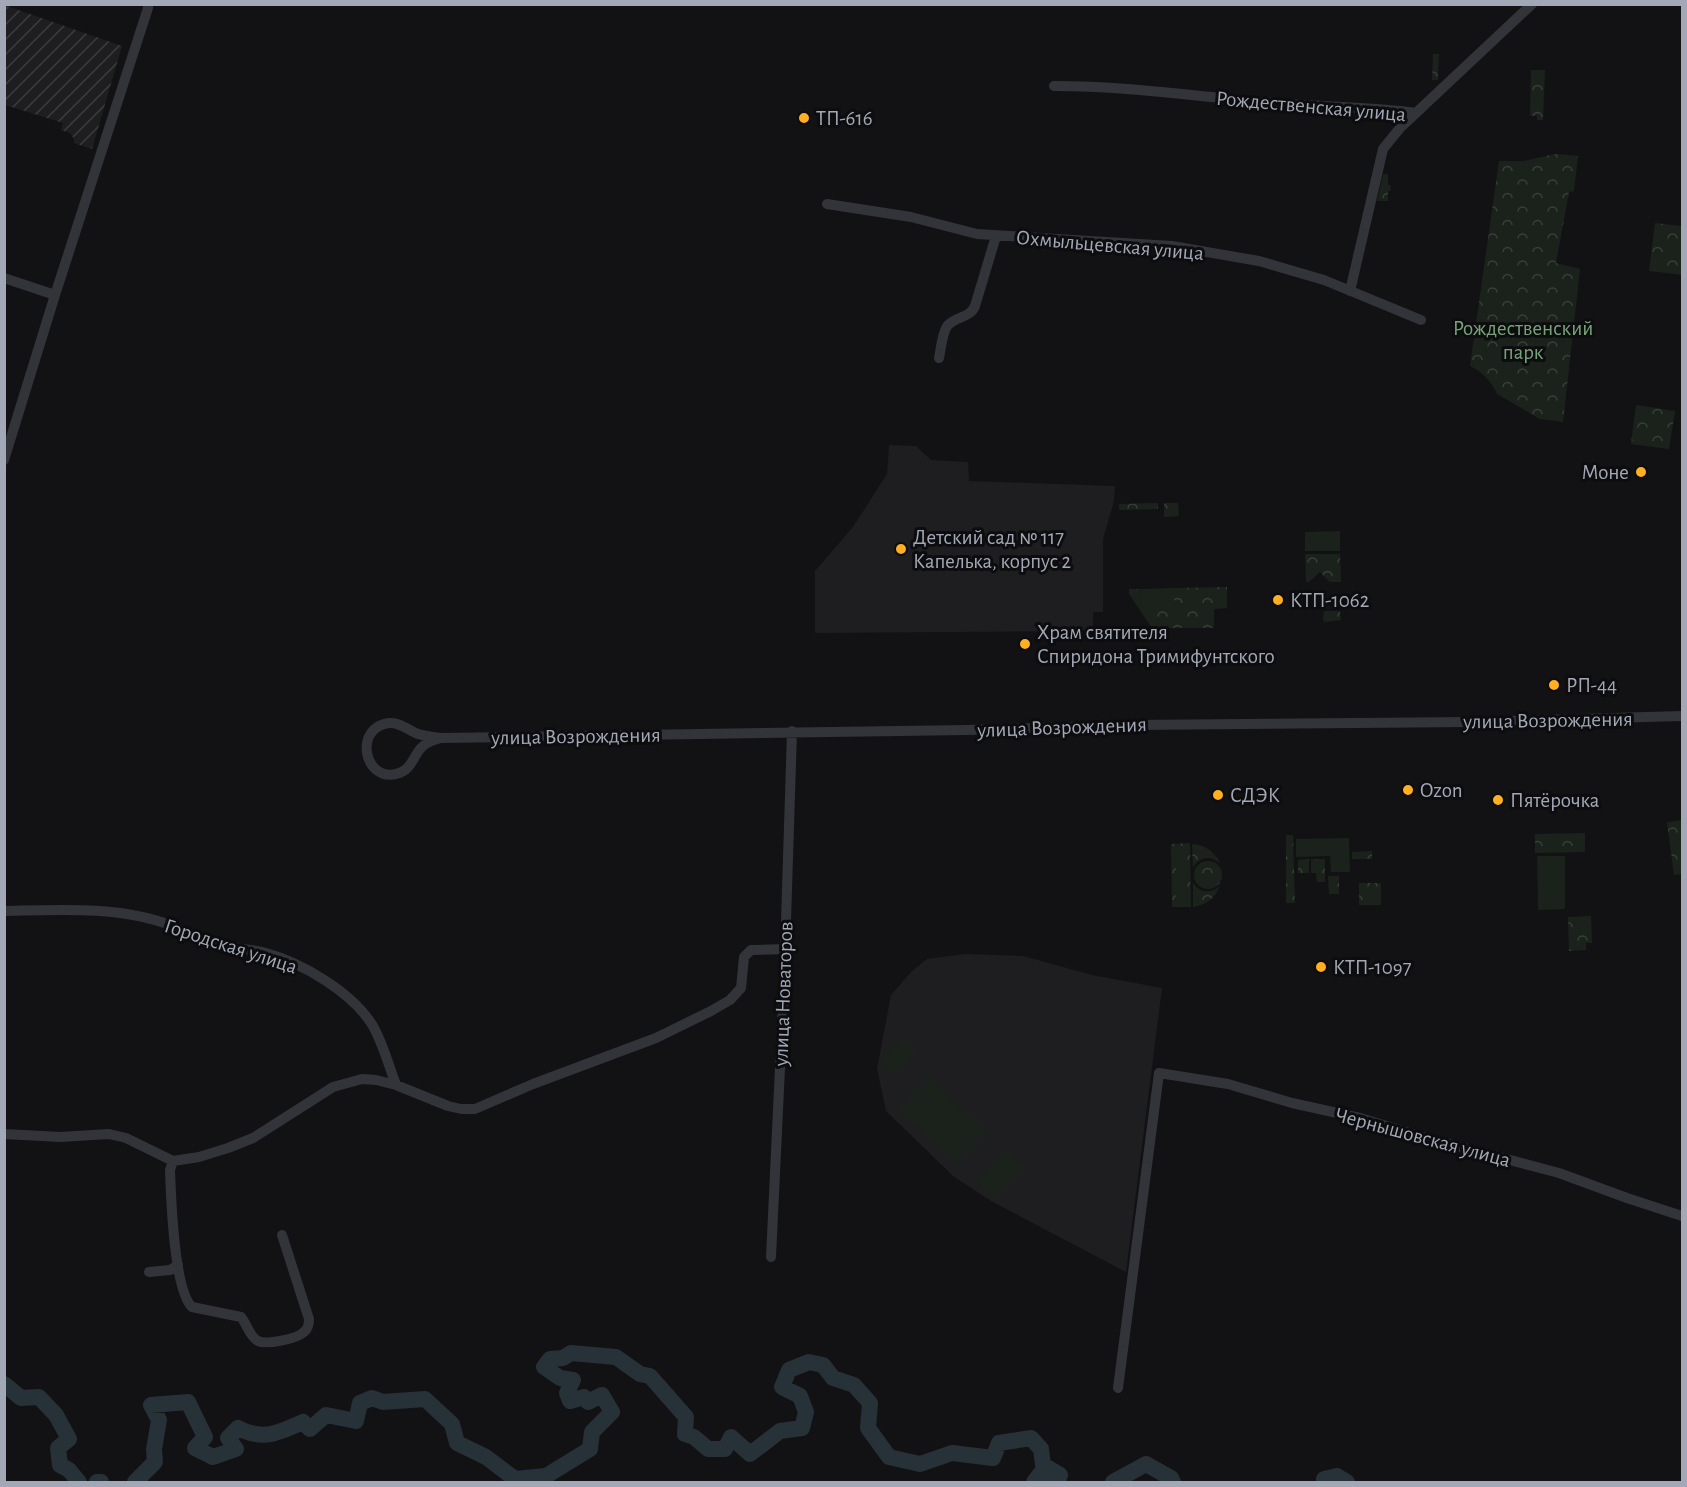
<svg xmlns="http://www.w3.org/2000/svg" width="1687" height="1487" viewBox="0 0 1687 1487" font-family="'Alegreya Sans',sans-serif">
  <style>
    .built { fill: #1e1e21 }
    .industrial { fill: url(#industrial-furrows) }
    .forest { fill: url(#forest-crowns) }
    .pitch { fill: #1a221b }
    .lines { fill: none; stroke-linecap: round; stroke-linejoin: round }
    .river { stroke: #273138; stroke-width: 16 }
    .minor { stroke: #333439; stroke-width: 10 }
    .poi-dot { fill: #ffaf1f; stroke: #0d0d0f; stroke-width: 2 }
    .labels { text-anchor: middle; stroke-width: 6; stroke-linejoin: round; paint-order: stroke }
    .street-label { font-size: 21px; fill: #a2a8b6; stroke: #0d0d0f }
    .poi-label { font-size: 21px; fill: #a2a8b6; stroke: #0d0d0f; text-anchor: start }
    .park-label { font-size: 21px; fill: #77a379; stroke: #0d0d0f }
  </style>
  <defs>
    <pattern id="industrial-furrows" width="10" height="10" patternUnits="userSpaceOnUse" patternTransform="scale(1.5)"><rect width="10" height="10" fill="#1e1e21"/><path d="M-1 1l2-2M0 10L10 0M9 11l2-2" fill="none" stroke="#3c3c3f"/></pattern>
    <pattern id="forest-crowns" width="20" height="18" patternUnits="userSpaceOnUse" patternTransform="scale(1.5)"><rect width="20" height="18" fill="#1a221b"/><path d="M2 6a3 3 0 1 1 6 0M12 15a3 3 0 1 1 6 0" fill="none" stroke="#383f3a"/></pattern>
  </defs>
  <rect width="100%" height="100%" fill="#121214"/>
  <path class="built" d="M889 445 916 446 931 460 968 462 969 481 1115 486 1114 501 1103 539V612H1093V631L815 633V571L853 527 887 474Z
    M964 954 1023 956 1092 975 1162 988 1126 1272 991 1201 953 1176 886 1111 877 1069 891 995 911 972 927 959Z"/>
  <path class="industrial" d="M4 5 122 46 92 149 74 143V139L70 133 61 130 63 123 5 105Z"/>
  <path class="forest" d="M1433 54H1439L1438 80H1432Z
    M1531 70H1545L1543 120H1537V116H1530Z
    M1555 154 1578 156 1574 191 1569 192 1556 263 1580 269 1563 422 1540 419 1497 394C1492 382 1482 371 1470 366L1499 161H1524Z
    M1383 174H1388V185H1391L1390 191H1388V201H1377Z
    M1655 223 1682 226V275L1649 271Z
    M1636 405 1675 411 1669 449 1631 444Z
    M1158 503V509L1119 510V504Z
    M1164 503H1178L1179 516 1164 517Z
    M1305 554H1340L1341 582H1330L1320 572 1309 582H1306Z
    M1227 587V608L1214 609V628H1152L1129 594V589H1140L1141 606H1173L1174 588Z
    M1324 611H1340L1341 620 1325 622 1323 620Z
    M1682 820V874L1674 875 1667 822Z
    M1585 833V852L1535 853V834Z
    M1286 835H1293L1295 903H1286Z
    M1190 843 1191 907H1172L1171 844Z
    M1192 844C1205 845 1214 851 1220 863 1210 855 1200 857 1193 867Z
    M1372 851V859H1352V852Z
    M1309 859V873H1298V860Z
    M1311 859H1325V882H1317L1316 873H1311Z
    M1194 875a14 14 0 1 1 28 0a14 14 0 1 1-28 0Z
    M1328 876H1339V894H1329Z
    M1193 883C1200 893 1211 894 1220 886 1215 898 1206 905 1193 907Z
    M1359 883H1381V905H1359Z
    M1591 916 1592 943H1586V950L1569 951 1568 917Z"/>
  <path class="pitch" d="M1340 531V551H1305V532Z
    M1174 588V606H1141L1140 589Z
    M1349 838 1350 872H1331L1330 856 1296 857V839Z
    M1537 856H1565V909L1538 910Z
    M1176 867H1186L1187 902H1176Z
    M901 1038 916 1053 895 1076 879 1061Z
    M928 1077 987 1132 957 1164 898 1109Z
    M1005 1149 1024 1167 994 1199 975 1181Z"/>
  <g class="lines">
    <path class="river" d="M4 1384 21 1398 39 1397 56 1415 69 1439 58 1448 60 1465 69 1470 79 1482
      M97 1482H101
      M135 1482 155 1462 154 1449 159 1420 151 1405 188 1402 205 1437 195 1448 213 1457 236 1449 228 1438 238 1428C263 1441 279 1433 303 1422L310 1429 326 1415 356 1421 360 1403 372 1398 383 1402 425 1399 452 1424 457 1443 486 1457 515 1479 546 1476 590 1449 592 1432 612 1412 602 1395 588 1402 584 1397 570 1401 567 1393 573 1380 560 1378 544 1367 550 1359 563 1358 571 1353 616 1357 640 1374 650 1376 686 1417 685 1434 694 1437 708 1449H725L731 1437 750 1454 780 1431 802 1428 806 1412 800 1396 782 1387 789 1370 809 1362 823 1365 833 1378 854 1385 870 1403 868 1428 889 1457 920 1464 952 1453 993 1458 999 1443 1031 1438 1041 1449 1043 1465 1060 1475 1057 1482
      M1034 1482 1040 1474 1053 1482
      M1113 1482 1146 1464 1171 1478 1173 1482
      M1325 1482 1324 1479 1337 1476 1347 1482"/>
    <path class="minor" d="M1054 86C1128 86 1201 97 1274 103 1321 107 1369 106 1416 113
      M827 204 911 217 977 234 1172 246 1259 261 1324 280 1421 320
      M4 278 55 295
      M1350 291 1383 149 1400 128 1532 4
      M939 358C941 349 942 332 948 325 957 316 970 318 975 306L996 236
      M4 460 55 295 148 8V4
      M441 738C433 740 426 742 421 748 412 758 412 770 396 774 363 781 354 727 389 723 400 722 408 730 418 734 426 736 433 737 441 738L967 730 1133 725 1469 722 1682 716
      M4 911C56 910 117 906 167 924 184 931 199 940 217 945 233 950 250 948 266 953 303 963 353 993 373 1026 383 1044 389 1066 396 1085
      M4 1134 60 1137 109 1134 126 1138 173 1161 199 1157 228 1148 253 1138 333 1087 362 1079 376 1080 396 1085 448 1106 461 1109H475L533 1084 656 1038 711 1011 730 1000 741 988 744 957 751 950 786 949
      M173 1161 170 1170C171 1198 174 1290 192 1307L241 1317C247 1324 249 1336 258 1341 266 1345 297 1339 304 1332 308 1329 309 1324 309 1319L282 1235
      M771 1257 784 984 792 731
      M149 1272 170 1270 178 1265
      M1118 1388 1159 1073 1228 1084 1292 1103 1360 1118 1423 1137 1559 1173 1627 1198 1682 1216"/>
  </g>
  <g class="poi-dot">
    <circle cx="804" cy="118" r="6"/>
    <circle cx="1641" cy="472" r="6"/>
    <circle cx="901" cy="549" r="6"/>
    <circle cx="1278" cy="600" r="6"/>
    <circle cx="1025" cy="644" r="6"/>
    <circle cx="1554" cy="685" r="6"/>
    <circle cx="1408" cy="790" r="6"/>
    <circle cx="1218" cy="795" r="6"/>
    <circle cx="1498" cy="800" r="6"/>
    <circle cx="1321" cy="967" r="6"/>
  </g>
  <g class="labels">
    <g class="street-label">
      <text transform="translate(1311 106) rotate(5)" y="7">Рождественская улица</text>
      <text transform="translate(1110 245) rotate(5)" y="7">Охмыльцевская улица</text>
      <text transform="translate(1548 720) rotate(-1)" y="7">улица Возрождения</text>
      <text transform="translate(1062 727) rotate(-2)" y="7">улица Возрождения</text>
      <text transform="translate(576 736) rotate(-1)" y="7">улица Возрождения</text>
      <text transform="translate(231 946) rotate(18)" y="7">Городская улица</text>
      <text transform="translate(783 994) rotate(-88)" y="7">улица Новаторов</text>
      <text transform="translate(1423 1137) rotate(15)" y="7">Чернышовская улица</text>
    </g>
    <g class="poi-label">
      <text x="816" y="125">ТП-616</text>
      <text x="1629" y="479" text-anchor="end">Моне</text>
      <text x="913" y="544">Детский сад № 117<tspan x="913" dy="24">Капелька, корпус 2</tspan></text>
      <text x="1290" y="607">КТП-1062</text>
      <text x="1037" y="639">Храм святителя<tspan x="1037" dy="24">Спиридона Тримифунтского</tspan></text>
      <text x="1566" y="692">РП-44</text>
      <text x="1420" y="797">Ozon</text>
      <text x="1230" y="802">СДЭК</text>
      <text x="1510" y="807">Пятёрочка</text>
      <text x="1333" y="974">КТП-1097</text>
    </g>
    <g class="park-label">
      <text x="1523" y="335">Рождественский<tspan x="1523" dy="24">парк</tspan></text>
    </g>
  </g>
  <rect width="1687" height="1487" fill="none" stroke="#a2a8b6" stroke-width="12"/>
</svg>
